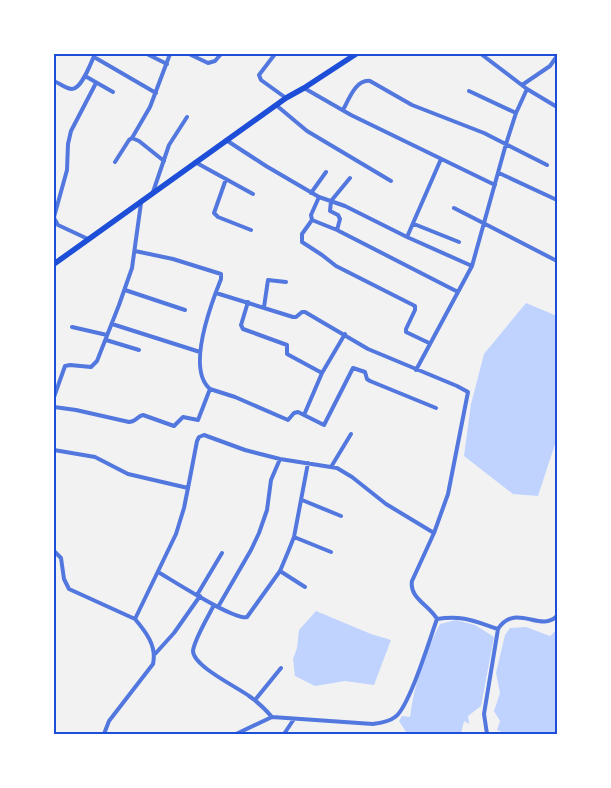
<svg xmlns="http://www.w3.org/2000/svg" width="611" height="788" viewBox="0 0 611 788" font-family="Cabin,sans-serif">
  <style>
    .water { fill: #bfd3fe }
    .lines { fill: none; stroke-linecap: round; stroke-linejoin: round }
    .minor { stroke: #5277de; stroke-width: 4 }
    .secondary { stroke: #1d4ed8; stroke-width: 5.5 }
    .neatline { fill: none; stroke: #1d4ed8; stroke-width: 2 }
  </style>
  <rect width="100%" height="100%" fill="#f2f2f2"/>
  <path class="water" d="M526 303 557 316V438L538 496 513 494 464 456 471 404 484 354Z
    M316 611 371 634 391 640 374 685 345 681 315 686 295 676 293 659 297 648 299 630Z
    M456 620 475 625 494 637 481 706 468 716 469 724 464 721 461 734H404L406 732 399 721 402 716 410 717C414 685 425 652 440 624Z
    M526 627 550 636 557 629V734H507L497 730 500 721 494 711 500 693 496 673 505 635 510 628Z"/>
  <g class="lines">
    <path class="minor" d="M147 54 167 64
      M189 54 208 63 215 61 221 54
      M275 54 259 75 261 80 286 98
      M481 54 527 89 557 107
      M94 57 156 93
      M85 76 113 92
      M54 81C59 83 66 89 72 89 82 89 91 62 95 54
      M522 85 550 66 557 56
      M304 88 351 115 495 185
      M469 91 516 113
      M276 105 307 131 391 181
      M343 110C349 99 356 79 370 81L412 105 484 133 547 165
      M132 138 150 107 170 54
      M226 140 266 166 319 197 345 206 407 237 472 266
      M115 162 129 140 132 138 139 141 164 161
      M195 162 253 194
      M499 173 557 200
      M226 179 214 213 218 217 251 230
      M153 192 169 145 187 117
      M311 193 326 172
      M319 197 311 215 312 220 337 230 458 292
      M454 208 557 261
      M54 217 67 170 68 144 71 131 96 83
      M54 218 58 225 88 239
      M312 220 302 234V242L322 255 336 266 415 306V310L406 329V332L429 343
      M414 224 459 242
      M337 230 340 219 338 215 330 211 331 201 350 178
      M407 237 441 159
      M135 251 173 259 221 274V279C211 304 186 369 210 389
      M125 290 185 310
      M216 293 293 317H296L302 312H305L368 349 457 386 468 392 448 494 434 533 412 581C409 598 429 605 437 619
      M248 302 241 325 243 329 287 345V354L322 373
      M264 307 268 280 286 282
      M112 324 200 352
      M72 327 107 335
      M106 340 139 350
      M416 370 472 266 506 144 516 113 527 89
      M54 397 65 366 70 365 91 367 97 361 119 305 132 268 141 203
      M54 407 76 410 129 422C136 422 137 416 143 415L174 426 183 417 198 420 210 389 235 397 288 420 294 413 298 412 324 425 353 368 365 372 367 379 370 381 436 408
      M304 415 322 373 345 334
      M54 450 95 457 128 474 188 488 197 441 199 437 204 435 245 450 280 459 337 468 352 477 386 504 434 533
      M331 467 351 434
      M302 500 341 516
      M294 537 331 552
      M54 551 61 558 64 579 69 589 135 619
      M280 571 305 587
      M158 572C172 580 235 621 247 617L280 571 288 552 294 537 308 463
      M197 595 222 553
      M214 605C209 615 194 640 193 651 193 666 237 687 249 696 258 702 265 709 272 717
      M218 607 251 550 259 533 267 510 271 480 280 459
      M498 629C516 602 540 633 557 616
      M155 654 174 633 200 596
      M255 700 281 668
      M104 734 109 721 153 664C157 646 146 632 135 619L176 534 184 508 188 488
      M236 734 272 717 373 724C380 723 389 722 395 717 409 708 430 638 437 619 462 615 474 621 498 629L484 714 487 734
      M284 734 294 719"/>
    <path class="secondary" d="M54 264 286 98 304 88 356 54"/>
  </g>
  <rect width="611" height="788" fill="none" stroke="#ffffff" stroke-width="110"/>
  <rect x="55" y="55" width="501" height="678" class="neatline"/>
</svg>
